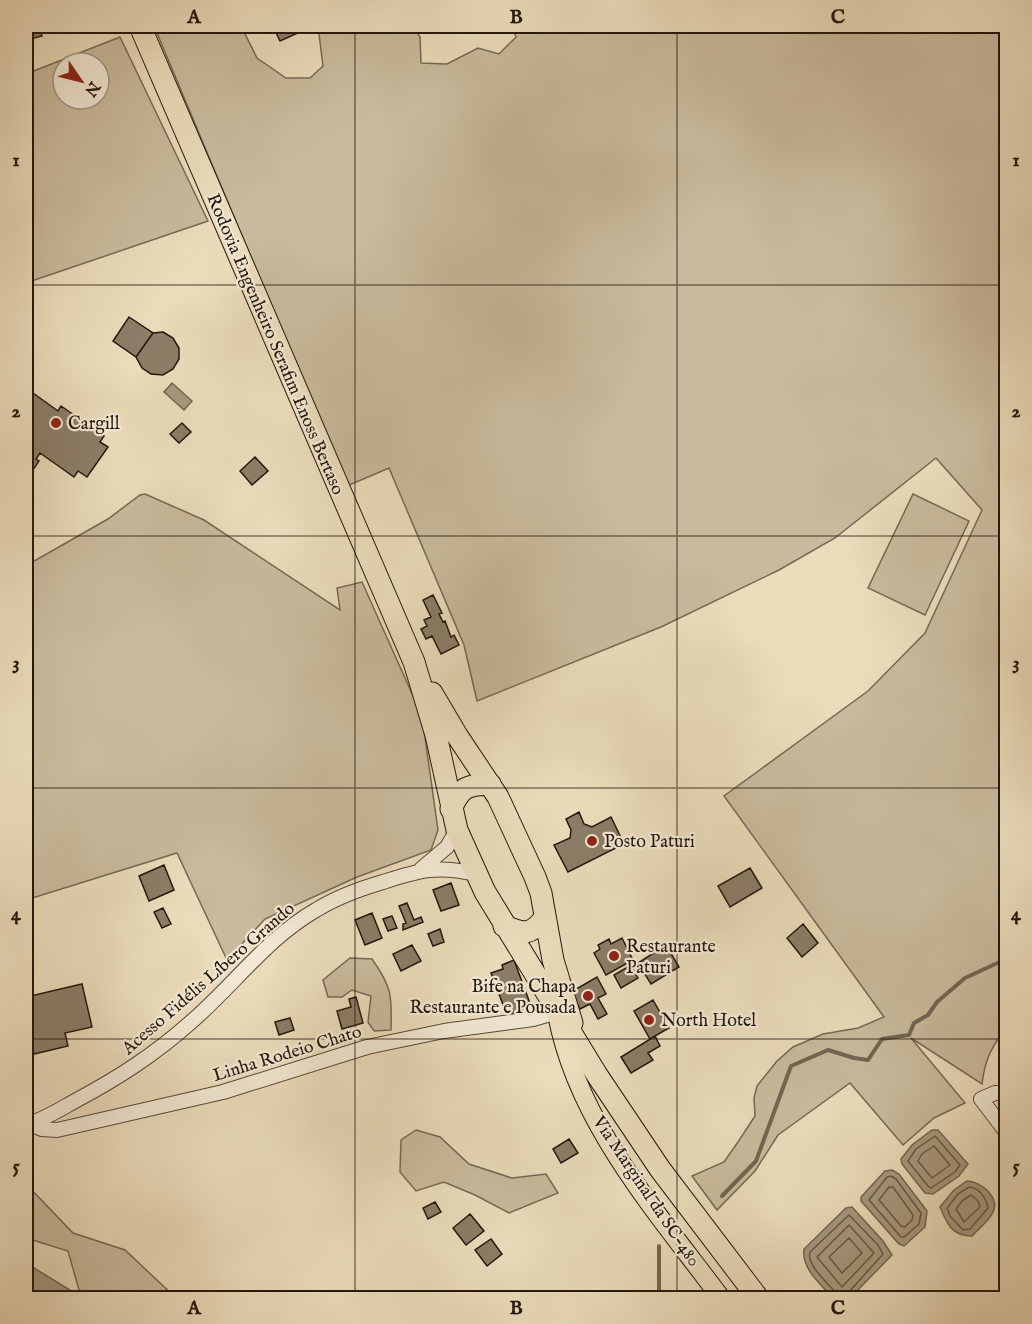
<svg xmlns="http://www.w3.org/2000/svg" width="1032" height="1324" viewBox="0 0 1032 1324" font-family="'IM FELL English',serif">
  <style>
    .green { fill: #c9ba9d; stroke: #766854; stroke-width: 1.5; fill-rule: evenodd }
    .water { fill: #a7997f; stroke: #736551; stroke-width: 1.5 }
    .lines { fill: none; stroke-linecap: round; stroke-linejoin: round }
    .shore { stroke: #665845; stroke-width: 1.5 }
    .stream { stroke: #736551; stroke-width: 4 }
    .building { fill: #8b7d67; stroke: #24160b; stroke-width: 1.5 }
    .minor-casing { stroke: #564837; stroke-width: 16 }
    .major-casing { stroke: #24160b; stroke-width: 20 }
    .highway-casing { stroke: #24160b; stroke-width: 23 }
    .minor { stroke: #f2e8d3; stroke-width: 14 }
    .major { stroke: #ebdcbb; stroke-width: 18 }
    .highway { stroke: #ebdcbb; stroke-width: 21 }
    .grid { fill: none; stroke: #24160b; stroke-width: 1.5; stroke-opacity: 0.55 }
    .poi-dot { fill: #8f2418; stroke: #f2e8d3; stroke-width: 2 }
    .labels { text-anchor: middle; stroke-width: 4.5; stroke-linejoin: round; paint-order: stroke }
    .street-label { font-size: 18px; fill: #24160b; stroke: #f2e8d3 }
    .poi-label { font-size: 18px; fill: #24160b; stroke: #f2e8d3; text-anchor: start }
    .neatline { fill: none; stroke: #24160b; stroke-width: 2 }
    .grid-label { font-size: 20px; text-anchor: middle; font-weight: bold; fill: #24160b }
  </style>
  <rect width="100%" height="100%" fill="#ebdcbb"/>
  <filter id="stains"><feTurbulence type="fractalNoise" baseFrequency=".00333" numOctaves="4"/><feColorMatrix values="0 0 0 0 .2 0 0 0 0 .09 0 0 0 0 .02 0 0 0 .5 -.17"/></filter>
  <radialGradient id="worn" r=".72"><stop offset=".6" stop-color="#630" stop-opacity="0"/><stop offset="1" stop-color="#630" stop-opacity=".3"/></radialGradient>
  <path class="green" d="M154 26H241L257 58 286 78H310L323 66 319 34 328 26H413L420 37 421 63 447 64 478 48 499 54 516 37 512 26H1006V211L1001 236 1006 243V1030L1003 1031C990 1051 985 1060 982 1084L911 1038 965 1103 934 1118 903 1145 850 1083 778 1135 755 1171 717 1210 692 1176 724 1162 738 1142 755 1116 754 1098 757 1086 777 1061 793 1047 823 1034 858 1028 884 1017 724 796 868 691 925 633 982 510 936 458 835 538 779 570 661 627 477 701 464 645 389 468 347 486Z
    M120 37 208 221 26 283V74ZM63 63H99V99H63Z
    M145 494 204 520 340 610 337 588 362 582 422 716 438 830 431 850 357 877 265 919 227 960 177 853 26 900V563L36 560 108 519 140 495Z
    M913 494 969 521 925 615 868 588Z
    M350 958 372 959C392 987 392 996 391 1030L374 1031 368 1022 371 996 352 990 342 997H328L323 980Z
    M416 1130 440 1137 469 1164 512 1178 546 1174 558 1193 509 1213 475 1195 444 1182 416 1191 400 1172 401 1140Z
    M26 1184 73 1233 125 1250 176 1298H83L81 1297 68 1251 26 1238Z"/>
  <path class="water" d="M172 383 192 401 184 410 164 392Z
    M932 1130H938L968 1164 959 1176 933 1194 925 1193 902 1164 901 1159 912 1145Z
    M892 1170 899 1174 927 1211 925 1227 904 1246 899 1244 861 1201V1197L885 1171Z
    M967 1181C980 1181 1002 1198 992 1214 988 1222 978 1229 972 1236 952 1236 947 1224 940 1207L954 1190Z
    M852 1207 883 1241 892 1255 850 1298H833C821 1285 801 1268 804 1249L846 1208Z
    M26 1268H34L83 1298H26Z"/>
  <g class="lines">
    <path class="shore" d="M935 1136 960 1165 955 1172 931 1188 928 1186 908 1161 916 1149Z
      M934 1146 950 1165 932 1178 918 1161 922 1154Z
      M891 1176 896 1179 921 1213 919 1224 904 1237H901L869 1200 887 1177Z
      M889 1187H893L913 1215 912 1220 905 1227 901 1226 879 1200Z
      M969 1187C980 1188 986 1198 988 1208L970 1229 963 1230 950 1216 947 1208 958 1194Z
      M971 1195 978 1201 980 1207 964 1222 956 1209 963 1200Z
      M849 1225 874 1253 842 1287 817 1257Z
      M849 1238 862 1253 842 1273 829 1257Z
      M837 1298 836 1293C828 1283 806 1265 810 1252L849 1215 878 1245 883 1254 848 1293 847 1298"/>
    <path class="stream" d="M722 1196 756 1161 791 1066 828 1050 854 1058 868 1060 882 1039 909 1035 914 1023 928 1015 937 1002 965 978 1006 959
      M651 1298 659 1294V1246"/>
  </g>
  <path class="building" d="M26 26H39L42 36 26 40Z
    M273 26H313L280 41Z
    M129 317 153 333 136 357 113 341Z
    M163 332 173 338 179 348V359L173 369 163 375 151 374 142 368 136 357 153 333Z
    M26 388 58 411 61 406 104 436 100 442 108 447 87 477 78 471 74 477 40 453 36 459 39 461 29 476 26 474Z
    M182 423 191 432 179 443 170 434Z
    M255 457 268 471 252 485 240 471Z
    M433 595 442 613 439 614 443 622 445 621 451 637 454 635 459 645 441 654 432 636 426 639 421 629 427 626 424 620 431 617 423 600Z
    M579 812 584 824 592 827 611 817 624 844 568 872 554 845 570 838 571 830 566 819Z
    M164 865 174 890 149 901 139 876Z
    M750 868 762 888 730 907 718 886Z
    M451 883 459 905 441 911 433 890Z
    M407 903 414 920 421 917 423 922 403 930V924L406 923 399 906Z
    M163 908 171 924 162 928 154 912Z
    M372 913 382 938 365 945 355 920Z
    M392 916 397 928 388 931 383 919Z
    M803 924 818 943 802 957 787 938Z
    M440 929 444 942 433 946 428 934Z
    M622 938 633 960 606 975 594 953 600 949 598 945 609 939 611 944Z
    M412 945 421 961 401 971 393 954Z
    M666 945 679 967 651 984 638 963Z
    M514 960 531 1006 507 1015 491 973 503 969 502 965Z
    M631 965 638 978 621 988 614 975Z
    M597 977 606 994 598 998 607 1014 598 1019 590 1004 580 1009 571 992Z
    M82 984 92 1027 65 1033 68 1046 34 1054 26 1016V997Z
    M356 997 363 1023 342 1029 337 1011 351 1007 349 999Z
    M653 1000 669 1028 650 1039 634 1011Z
    M290 1018 294 1030 279 1035 275 1022Z
    M655 1036 660 1046 648 1053 653 1060 631 1073 621 1057Z
    M569 1139 578 1153 561 1163 553 1149Z
    M435 1202 441 1212 428 1219 423 1208Z
    M470 1214 484 1231 466 1245 453 1228Z
    M491 1239 502 1254 487 1266 475 1250Z"/>
  <g class="lines">
    <g class="minor-casing">
      <path id="minor" d="M421 869 447 847 457 830
        M1006 1093H995L981 1099 1006 1132
        M30 1124 42 1129 57 1130 223 1092 367 1047 444 1031 533 1019 557 1012
        M26 1125C43 1120 59 1110 75 1101 118 1078 154 1055 191 1022 233 986 267 938 316 910 337 897 359 889 383 882 420 870 437 865 476 874"/>
    </g>
    <g class="major-casing">
      <path id="major" d="M557 1014C577 1123 657 1212 721 1298"/>
    </g>
    <g class="highway-casing">
      <path id="highway" d="M140 26 414 662 436 735 457 830 485 892 597 1075 660 1169 758 1298
        M432 693 458 737 498 797 535 877 541 893 553 960 572 1023
        M451 809C461 787 466 785 490 784
        M504 926C524 934 530 936 545 918"/>
    </g>
    <use href="#minor" class="minor"/>
    <use href="#major" class="major"/>
    <use href="#highway" class="highway"/>
  </g>
  <path class="grid" d="M355 26V1298M677 26V1298M26 285H1006M26 536H1006M26 788H1006M26 1039H1006"/>
  <g class="poi-dot">
    <circle cx="56" cy="423" r="6"/>
    <circle cx="592" cy="841" r="6"/>
    <circle cx="614" cy="956" r="6"/>
    <circle cx="588" cy="996" r="6"/>
    <circle cx="649" cy="1020" r="6"/>
  </g>
  <g class="labels">
    <g class="street-label">
      <text transform="translate(276 344) rotate(67)" y="6">Rodovia Engenheiro Serafim Enoss Bertaso</text>
      <text transform="translate(208 978) rotate(-41)" y="6">Acesso Fidélis Líbero Grando</text>
      <text transform="translate(287 1053) rotate(-17)" y="6">Linha Rodeio Chato</text>
      <text transform="translate(647 1191) rotate(56)" y="6">Via Marginal da SC-480</text>
    </g>
    <g class="poi-label">
      <text x="68" y="429">Cargill</text>
      <text x="604" y="847">Posto Paturi</text>
      <text x="626" y="952">Restaurante<tspan x="626" dy="21">Paturi</tspan></text>
      <text x="576" y="992" text-anchor="end">Bife na Chapa<tspan x="576" dy="21">Restaurante e Pousada</tspan></text>
      <text x="661" y="1026">North Hotel</text>
    </g>
  </g>
  <rect width="1032" height="1324" fill="none" stroke="#ebdcbb" stroke-width="66"/>
  <g transform="translate(81 81) rotate(125)"><circle r="28" fill="#f2e8d3" stroke="#a09483" stroke-width="1.5"/>
  <path d="M0-4.5L10 22L0 15L-10 22Z" fill="#8f2418"/>
  <text y="-9" font-size="16" font-weight="bold" text-anchor="middle" fill="#24160b">N</text>
  </g>
  <rect x="33" y="33" width="966" height="1258" class="neatline"/>
  <g class="grid-label">
    <text x="194" y="23">A</text>
    <text x="516" y="23">B</text>
    <text x="838" y="23">C</text>
    <text x="16" y="166">1</text>
    <text x="1016" y="166">1</text>
    <text x="16" y="417">2</text>
    <text x="1016" y="417">2</text>
    <text x="16" y="669">3</text>
    <text x="1016" y="669">3</text>
    <text x="16" y="920">4</text>
    <text x="1016" y="920">4</text>
    <text x="16" y="1172">5</text>
    <text x="1016" y="1172">5</text>
    <text x="194" y="1314">A</text>
    <text x="516" y="1314">B</text>
    <text x="838" y="1314">C</text>
  </g>
  <rect width="100%" height="100%" filter="url(#stains)"/>
  <rect width="100%" height="100%" fill="url(#worn)"/>
</svg>
